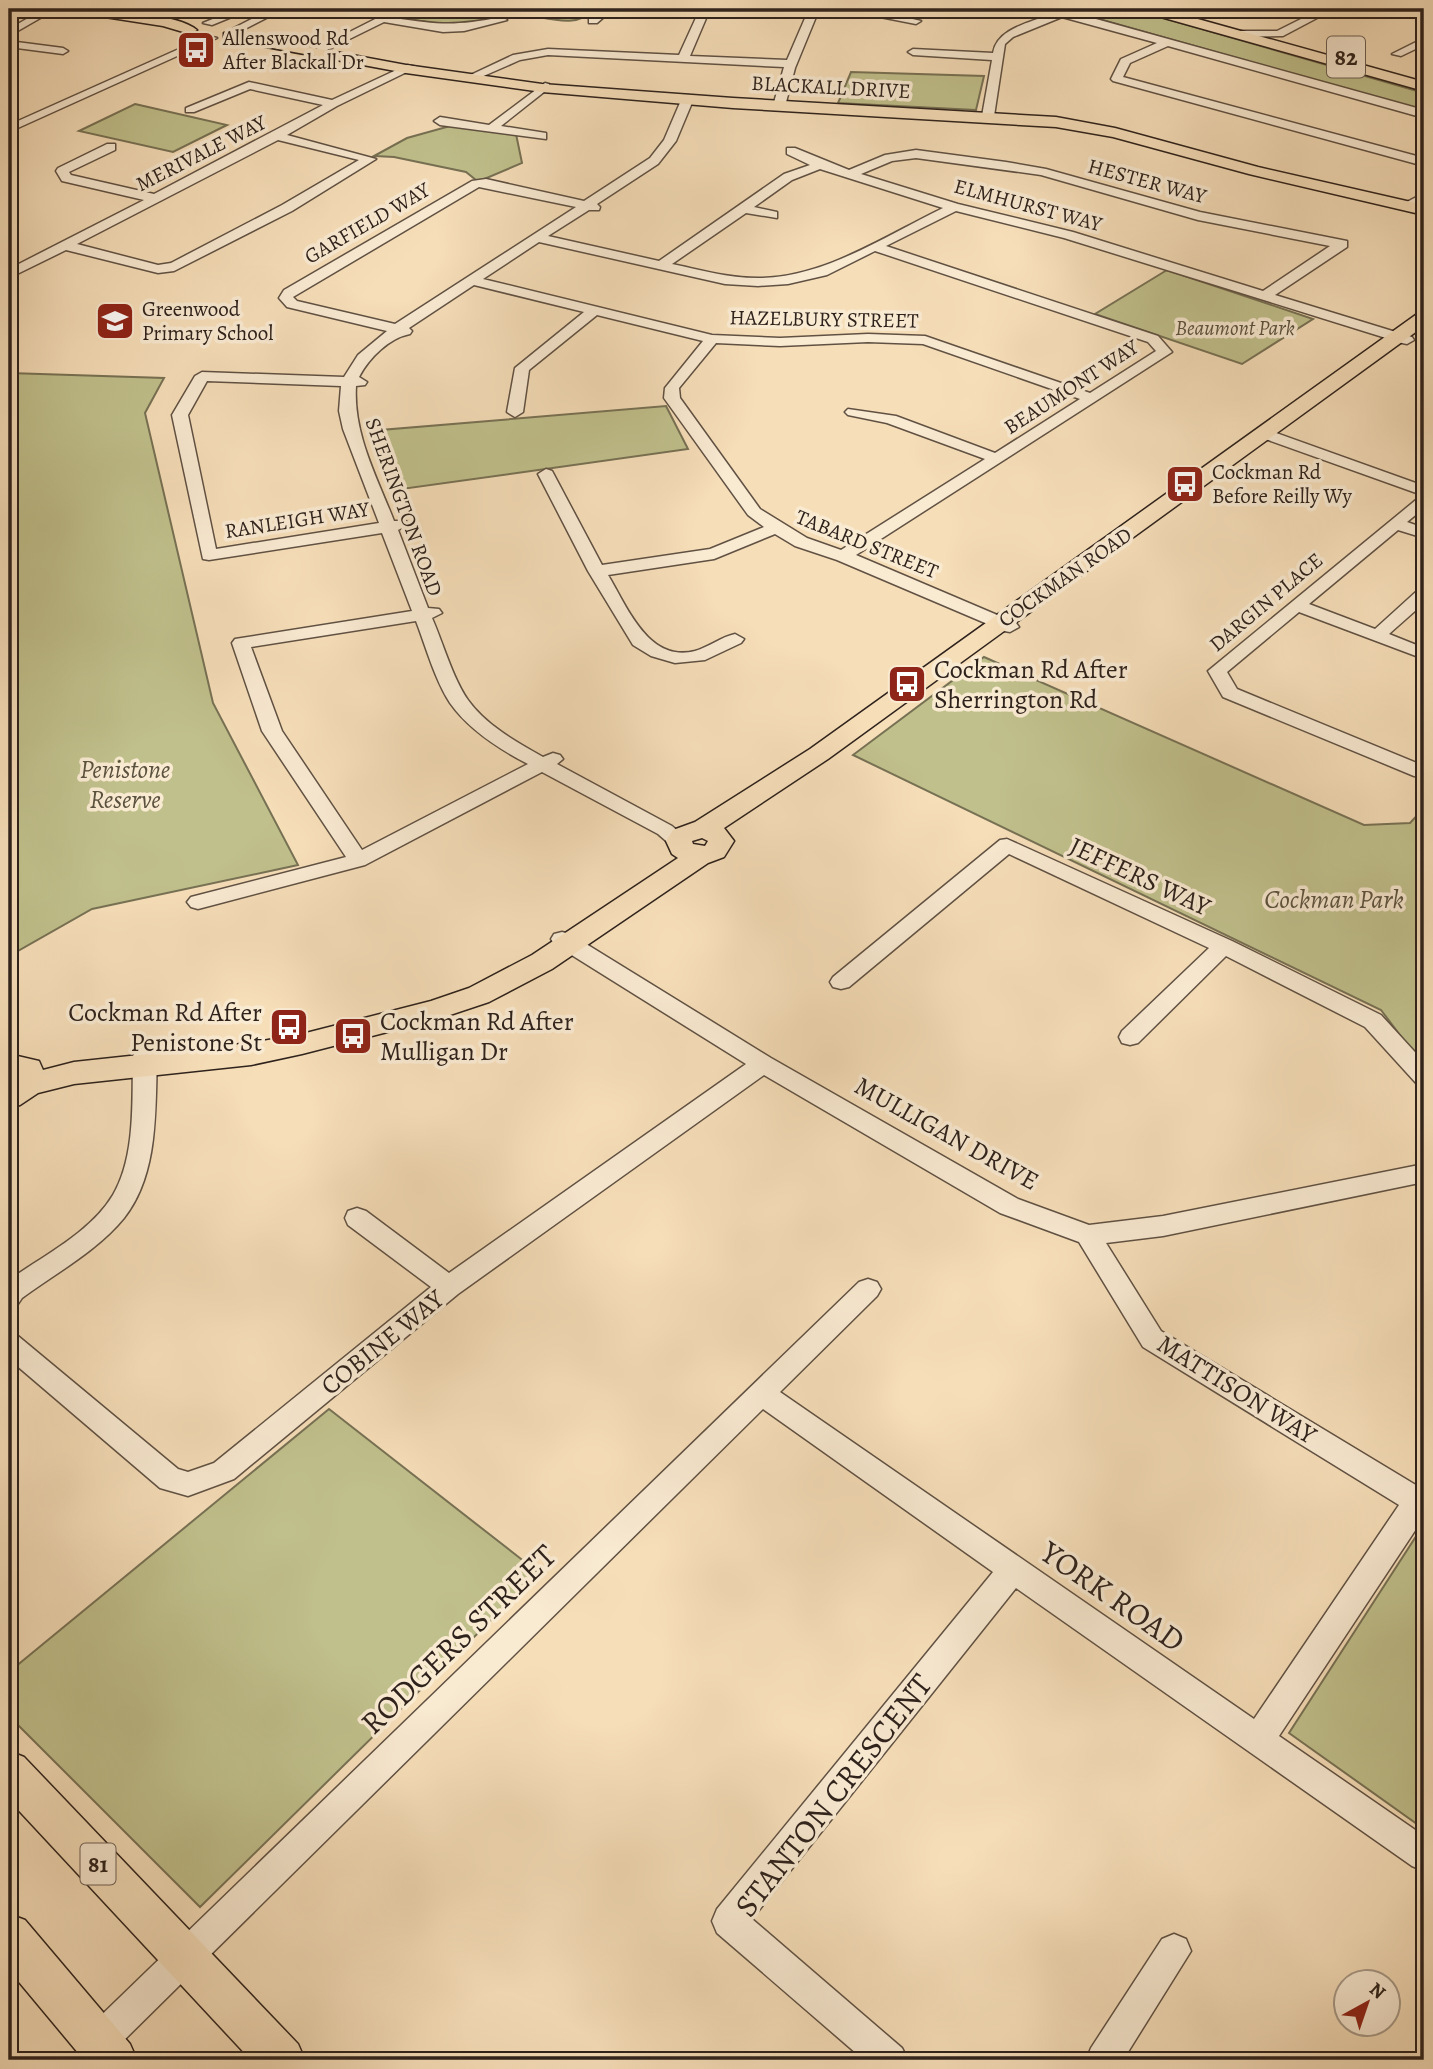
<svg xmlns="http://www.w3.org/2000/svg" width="1433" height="2069" viewBox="0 0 1433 2069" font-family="Alegreya,serif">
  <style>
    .green { fill: #c0c08c; stroke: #777154; stroke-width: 2 }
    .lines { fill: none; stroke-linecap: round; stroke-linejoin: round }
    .minor-casing { stroke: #605143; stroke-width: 3 }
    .major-casing { stroke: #2e221c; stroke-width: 3 }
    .minor { fill: #f9ead2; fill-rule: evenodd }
    .major { fill: #f6deb9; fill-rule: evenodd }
    .labels { text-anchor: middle; stroke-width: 7; stroke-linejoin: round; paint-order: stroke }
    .far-poi-label { font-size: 21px; fill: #2e221c; stroke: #f9ead2; text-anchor: start }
    .far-street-label { font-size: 21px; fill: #2e221c; stroke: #f9ead2 }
    .far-park-label { font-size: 21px; font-style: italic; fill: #5a513e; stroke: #f9ead2 }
    .shield { fill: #f9ead2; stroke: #6b5e53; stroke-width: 2 }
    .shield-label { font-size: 24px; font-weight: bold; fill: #2e221c }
    .poi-label { font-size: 26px; fill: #2e221c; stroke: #f9ead2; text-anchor: start }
    .park-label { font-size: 26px; font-style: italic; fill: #5a513e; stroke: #f9ead2 }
    .street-label { font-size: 26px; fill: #2e221c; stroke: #f9ead2 }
    .near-street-label { font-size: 32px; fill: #2e221c; stroke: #f9ead2 }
  </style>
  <rect width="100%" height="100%" fill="#f6deb9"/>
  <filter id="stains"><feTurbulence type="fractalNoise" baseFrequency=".00286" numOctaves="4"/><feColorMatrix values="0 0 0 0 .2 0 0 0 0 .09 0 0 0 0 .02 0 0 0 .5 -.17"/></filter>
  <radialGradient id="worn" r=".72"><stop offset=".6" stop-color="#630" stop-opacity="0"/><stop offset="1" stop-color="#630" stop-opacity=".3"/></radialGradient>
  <path class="green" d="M416 9H595C572 34 537 11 507 14 494 15 482 22 469 23 446 27 422 21 399 17Z
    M1064 9H1132L1424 93V111Z
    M851 72 984 76 976 110 838 103Z
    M135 104 227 125 173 152 79 131Z
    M450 126 516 134 522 163 482 180H476L466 172 394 157 374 156 407 138Z
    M1167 270 1313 319 1242 364 1095 314Z
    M9 373 164 378 145 413 213 703 298 865 92 909 9 956Z
    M666 406 688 449 402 489 381 430Z
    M984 657 1364 825 1410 823 1424 808V1067L1381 1010 853 755Z
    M329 1409 539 1573 200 1907 9 1716V1672Z
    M1424 1524V1829L1289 1733Z"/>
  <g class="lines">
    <g class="minor-casing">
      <path id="minor" d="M44 9H56L9 36V29Z
        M237 9H251L212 25 203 23Z
        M271 9H284L243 30 234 28Z
        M602 9H613L597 23H589V19Z
        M700 9H710L690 56 787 60 809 9H870L921 21 916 24 870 15 818 12 795 68 785 106 779 109 773 106 784 67 548 55 520 60 472 81 462 79 513 55 548 49 679 55Z
        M1040 9 1067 11 1424 110V118L1168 46 1130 63 1123 77 1424 158V166L1113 81 1111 79 1121 59 1157 43 1062 17 1013 37 1005 44 994 116 988 120 982 116 992 60 913 55 908 52 913 49 993 53C997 28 1030 23 1051 14Z
        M1321 9H1334L1283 36 1238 37 1233 34 1238 31H1277Z
        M393 10 402 12 394 18C440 25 456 26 502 17L507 20 464 31 443 32 384 22 319 54 310 52Z
        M208 36 217 38 9 132V125Z
        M1424 38V45L1401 56 1392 54Z
        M9 41 63 48 68 51 63 54 9 47Z
        M407 65 417 67 337 106 287 135 376 159 292 211 174 271 158 273 66 250 9 278V269L144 200 62 181 56 171 58 168 107 144H115V150L69 172 71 175 154 194 323 105 250 89 194 112H186V108L249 82 332 100ZM278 140 359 160 282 205 171 263 158 265 77 244Z
        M545 83 549 84V88L501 126 546 133V139L440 125 434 121 440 117 489 125Z
        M688 95 694 98 676 141 658 164 597 204 600 207 599 210H589L548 236 659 261 784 174 810 165 787 154V148H795L849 170 885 155 916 150 1006 162 1046 169 1200 212 1347 241V247L1275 295 1412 337 1414 340 1407 344 1402 343 1064 238 956 211 886 246 1158 336 1172 352 856 555 1016 623 1019 627 1010 632 1004 631 837 560 795 546 775 534 714 559 608 575C627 606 648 663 695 651 709 647 721 637 735 634L744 639 741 643 705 660 675 663 651 656 633 645 588 571 538 474 546 469 552 471 602 565 710 549 764 527 748 515 664 398 665 388 703 341 597 315 529 370 523 412 515 417 507 412 515 368 584 312 474 285 409 328 412 331 410 334C389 338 369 358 359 377L367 382 365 385 356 386C353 434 377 477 394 521H406L408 525 398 530 428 608 439 609 442 613 432 618C443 643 453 679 468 700 486 725 516 742 543 757L553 753 560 755 563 759 557 764 672 826 689 841 686 846H672L658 834 542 772 365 865 198 909 191 907 187 902 191 897 346 857 262 731 232 643 235 639 412 611 382 533 209 560 203 559 172 415 195 376 202 372 344 377 358 355 387 331 287 307 279 298 284 290 472 181 486 179 584 201 650 158 664 140 682 98ZM916 158 1041 175 1198 220 1330 246 1263 291 1073 232 958 204 861 174 892 161ZM820 169 943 208C885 236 824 278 758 278 728 278 701 270 672 264L746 213 777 218V212L754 207 792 180ZM479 187 576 207 395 324 297 301 293 297ZM539 242 725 284 758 286 788 284 827 275 875 251 1148 342 1156 351 1090 393 925 336 868 334 780 338 712 335 483 279ZM868 342 923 344 1080 399 995 453 896 416 848 409 845 412 848 415 887 423 985 459 841 550 807 538 760 509 680 398 679 388 716 343 780 346ZM207 381 341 386 339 411 343 429 379 523 216 549 188 415ZM416 621C426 647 435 680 450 703 469 730 499 749 528 764L362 850 282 731 251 647Z
        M1424 193V202L1415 209H1405V203Z
        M1262 428 1424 486V508L1407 522 1424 528V538L1398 530 1309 604 1375 629 1418 590 1424 589V603L1389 634 1424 648V659L1299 612 1227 672 1237 689 1424 766V777L1414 776 1223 697 1208 671 1422 495 1257 436 1254 433 1257 430Z
        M1007 839 1232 941 1381 1015 1424 1062V1085L1416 1083 1365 1027 1226 956 1138 1043 1130 1045 1122 1043 1119 1037 1122 1031 1209 948 1009 854 849 987 841 989 833 987 830 982 833 977 1000 840Z
        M562 932 570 934 771 1058 1018 1199 1089 1225 1163 1216 1424 1164V1182L1163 1236 1106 1243 1161 1331 1424 1490V1517L1279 1736 1424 1836V1871L1412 1866 1016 1588 752 1919 902 2048 908 2060H864L717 1933 712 1921 717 1909 993 1572 763 1409 110 2054 98 2059 86 2054 81 2042 86 2030 859 1282 868 1279 877 1282 881 1289 877 1296 780 1392 1254 1719 1399 1505 1143 1347 1079 1242 1000 1213 764 1075 458 1294 234 1479 188 1496 160 1488 9 1359V1333L18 1336 178 1469 188 1472 214 1463 431 1287 348 1225 345 1218 348 1211 357 1208 366 1211 449 1273 746 1064 554 944 551 939 554 934Z
        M145 1048 153 1050 157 1056C155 1109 159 1174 124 1218 97 1251 56 1273 22 1298L18 1304 9 1307V1280C43 1256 91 1232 113 1195 136 1156 132 1099 133 1056L137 1050Z
        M1174 1934 1186 1939 1191 1951 1123 2060H1086L1091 2048 1162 1939Z"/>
    </g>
    <g class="major-casing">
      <path id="major" d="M72 9C98 8 178 13 197 30L190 34 163 26 79 13Z
        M1141 9H1162L1424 82V91L1143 12Z
        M229 32 406 65 542 84 733 98 1056 117 1115 128 1258 167 1424 205V215L1249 174 1113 137 1056 127 733 108 542 92 406 73 224 39V33Z
        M1424 313V326L828 759 724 828 734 841 724 857 708 863 552 969 489 1002 438 1019 302 1054 251 1065 74 1084 38 1093 20 1105 9 1108V1083L16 1078 9 1076V1054L39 1061 43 1070 74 1062 251 1043 302 1034 431 1001 469 988 532 955 678 858 672 854 666 841 673 830 695 822 810 749 1417 314ZM702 838 708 841 705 846 693 844 692 841Z
        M9 1751 24 1757 298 2044 305 2060H251L9 1800Z
        M9 1914 25 1920 130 2044 137 2060H84L9 1970Z"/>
    </g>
    <use href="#minor" class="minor"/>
    <use href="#major" class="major"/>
  </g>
  <defs>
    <g id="bus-square" transform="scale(2.0125)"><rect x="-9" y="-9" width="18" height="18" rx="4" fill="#8f2418" stroke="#f9ead2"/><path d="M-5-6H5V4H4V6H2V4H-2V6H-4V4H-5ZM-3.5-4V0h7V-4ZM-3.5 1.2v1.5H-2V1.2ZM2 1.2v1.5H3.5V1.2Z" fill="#fff"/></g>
    <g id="school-square" transform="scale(2.0125)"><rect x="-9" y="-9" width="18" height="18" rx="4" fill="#8f2418" stroke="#f9ead2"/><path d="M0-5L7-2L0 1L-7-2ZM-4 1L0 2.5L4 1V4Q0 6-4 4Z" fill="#fff"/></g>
  </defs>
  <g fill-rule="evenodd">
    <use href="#bus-square" x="196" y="50"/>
    <use href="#school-square" x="115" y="321"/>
    <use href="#bus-square" x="1185" y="484"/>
    <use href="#bus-square" x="907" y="684"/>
    <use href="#bus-square" x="289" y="1027"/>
    <use href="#bus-square" x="353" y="1036"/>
  </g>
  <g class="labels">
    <g class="far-poi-label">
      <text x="223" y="45">Allenswood Rd<tspan x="223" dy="24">After Blackall Dr</tspan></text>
      <text x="142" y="316">Greenwood<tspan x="142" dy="24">Primary School</tspan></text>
      <text x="1212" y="479">Cockman Rd<tspan x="1212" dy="24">Before Reilly Wy</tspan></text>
    </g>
    <g class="far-street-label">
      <text transform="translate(831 87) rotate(3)" y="7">BLACKALL DRIVE</text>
      <text transform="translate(201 153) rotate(-27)" y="7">MERIVALE WAY</text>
      <text transform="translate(1147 181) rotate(15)" y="7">HESTER WAY</text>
      <text transform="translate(1028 205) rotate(15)" y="7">ELMHURST WAY</text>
      <text transform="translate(367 223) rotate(-30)" y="7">GARFIELD WAY</text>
      <text transform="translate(824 319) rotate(1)" y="7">HAZELBURY STREET</text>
      <text transform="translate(1071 387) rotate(-33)" y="7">BEAUMONT WAY</text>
      <text transform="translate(404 507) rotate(70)" y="7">SHERINGTON ROAD</text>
      <text transform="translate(297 520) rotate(-9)" y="7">RANLEIGH WAY</text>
      <text transform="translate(867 544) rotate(22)" y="7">TABARD STREET</text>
      <text transform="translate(1065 577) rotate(-35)" y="7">COCKMAN ROAD</text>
      <text transform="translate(1266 602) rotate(-40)" y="7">DARGIN PLACE</text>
    </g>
    <g class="far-park-label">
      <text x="1235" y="335">Beaumont Park</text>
    </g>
    <g class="shield">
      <rect x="1327" y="36.5" width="38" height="41" rx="5"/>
      <rect x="80.5" y="1843.5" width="35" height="41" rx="5"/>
    </g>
    <g class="shield-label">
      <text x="1346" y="65">82</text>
      <text x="98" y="1872">81</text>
    </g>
    <g class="poi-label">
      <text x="934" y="678">Cockman Rd After<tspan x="934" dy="30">Sherrington Rd</tspan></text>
      <text x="262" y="1021" text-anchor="end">Cockman Rd After<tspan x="262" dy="30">Penistone St</tspan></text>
      <text x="380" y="1030">Cockman Rd After<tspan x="380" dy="30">Mulligan Dr</tspan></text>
    </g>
    <g class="park-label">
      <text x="125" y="778">Penistone<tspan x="125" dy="30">Reserve</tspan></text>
      <text x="1334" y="908">Cockman Park</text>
    </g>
    <g class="street-label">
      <text transform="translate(1140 876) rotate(25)" y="9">JEFFERS WAY</text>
      <text transform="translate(947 1133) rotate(29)" y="9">MULLIGAN DRIVE</text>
      <text transform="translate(382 1342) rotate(-39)" y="9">COBINE WAY</text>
      <text transform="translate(1237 1389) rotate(32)" y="9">MATTISON WAY</text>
    </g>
    <g class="near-street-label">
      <text transform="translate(1113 1596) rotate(35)" y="11">YORK ROAD</text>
      <text transform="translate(458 1639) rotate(-44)" y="11">RODGERS STREET</text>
      <text transform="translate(833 1795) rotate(-52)" y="11">STANTON CRESCENT</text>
    </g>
  </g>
  <rect width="1433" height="2069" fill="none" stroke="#f6deb9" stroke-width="35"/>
  <rect x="10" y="10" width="1412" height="2048" fill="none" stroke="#2e221c" stroke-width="3.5"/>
  <rect x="18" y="18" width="1398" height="2034" fill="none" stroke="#2e221c" stroke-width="2"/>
  <g transform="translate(1367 2003) rotate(40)"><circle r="33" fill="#f9ead2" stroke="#a89a89" stroke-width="2"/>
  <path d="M0-5L12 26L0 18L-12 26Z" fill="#8f2418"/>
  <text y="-10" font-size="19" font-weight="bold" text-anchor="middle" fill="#2e221c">N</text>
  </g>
  <rect width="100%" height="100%" filter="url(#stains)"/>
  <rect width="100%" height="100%" fill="url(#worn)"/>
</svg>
